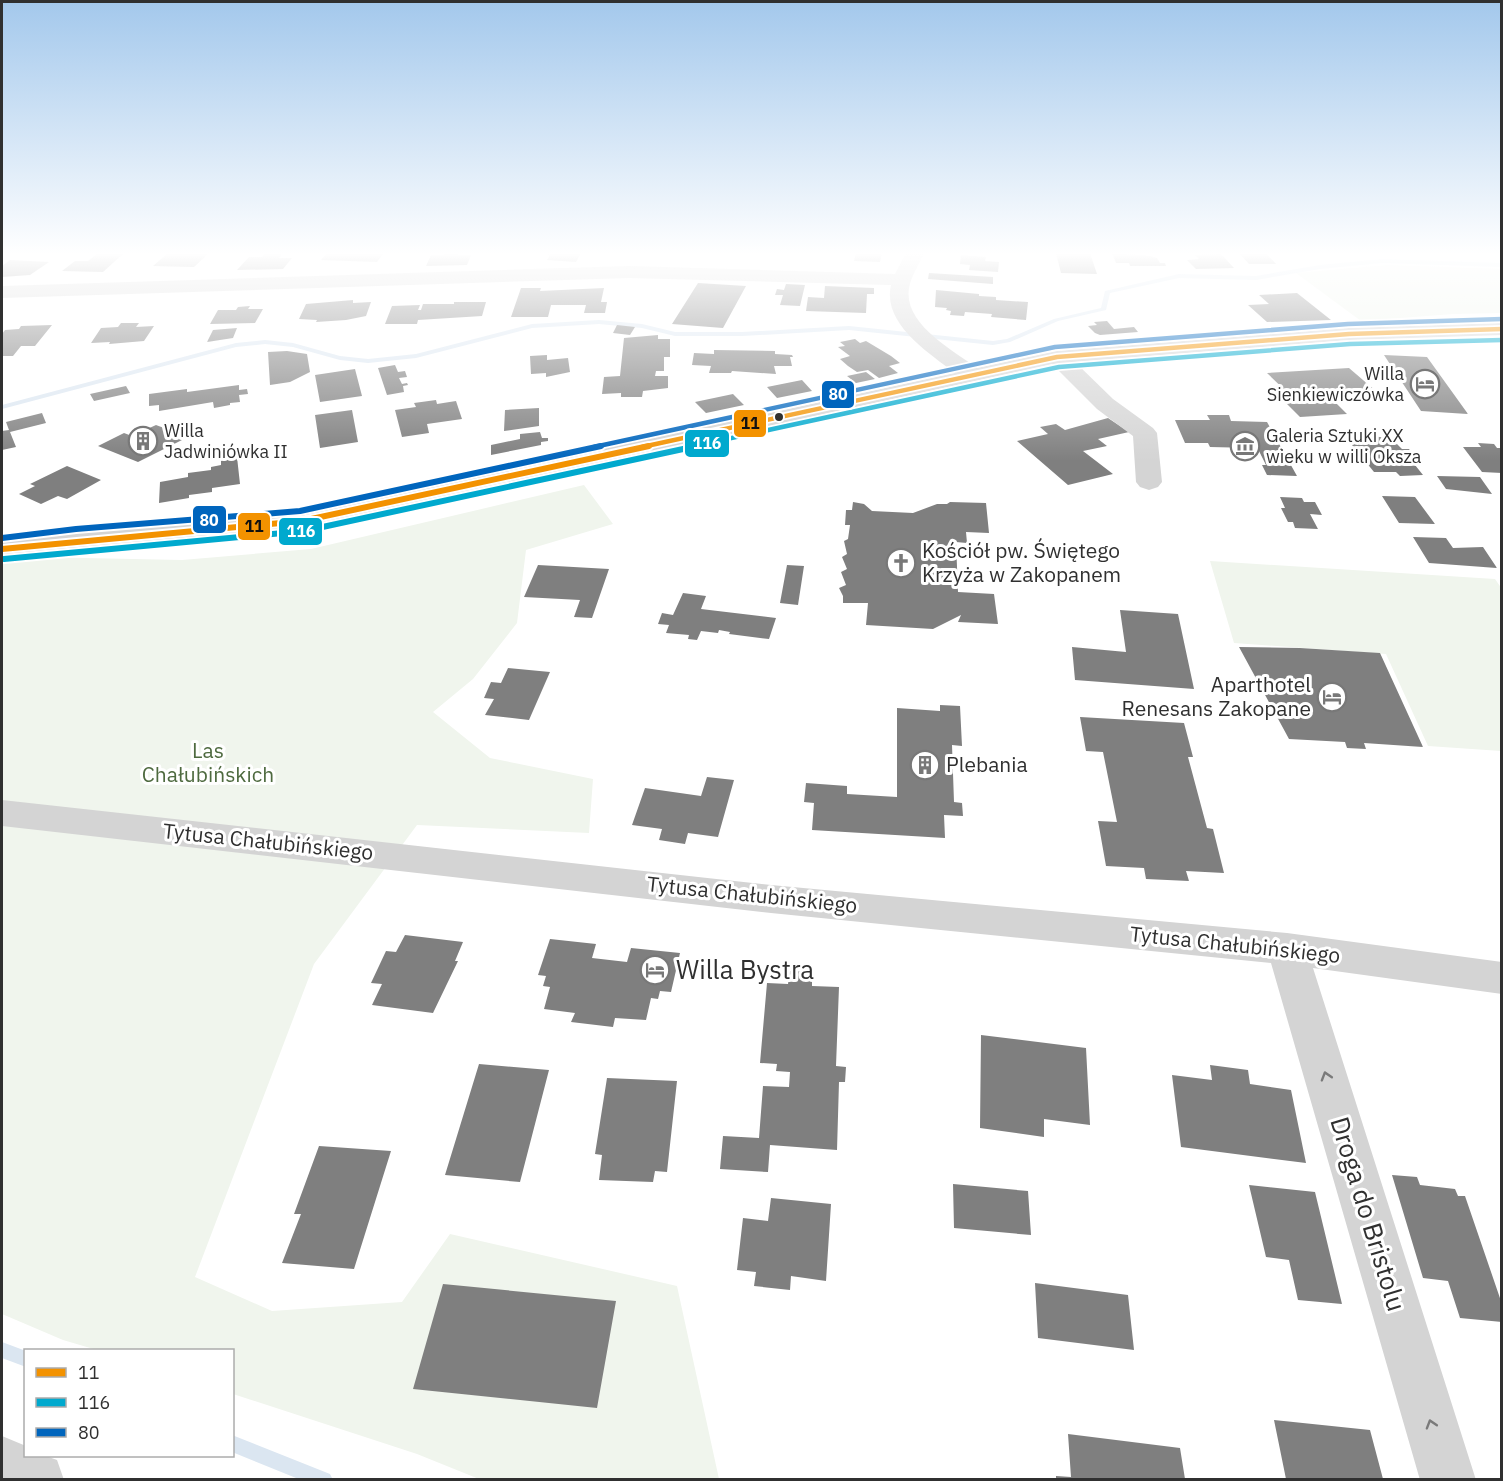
<svg xmlns="http://www.w3.org/2000/svg" width="1503" height="1481" viewBox="0 0 1503 1481" font-family="'IBM Plex Sans',sans-serif">
  <style>
    .green { fill: #f0f5ed }
    .lines { fill: none; stroke-linecap: round; stroke-linejoin: round }
    .stream { fill: #dbe6f1; fill-rule: evenodd }
    .building { fill: #7f7f7f }
    .minor { fill: #d4d4d4; fill-rule: evenodd }
    .bus-1-far1-casing { stroke: #fff; stroke-width: 8 }
    .bus-1-casing { stroke: #fff; stroke-width: 10 }
    .bus-2-far1-casing { stroke: #fff; stroke-width: 8 }
    .bus-2-casing { stroke: #fff; stroke-width: 10 }
    .bus-3-far1-casing { stroke: #fff; stroke-width: 8 }
    .bus-3-casing { stroke: #fff; stroke-width: 10 }
    .bus-1-far1 { stroke: #f39200; stroke-width: 4.5 }
    .bus-1 { stroke: #f39200; stroke-width: 6 }
    .bus-2-far1 { stroke: #00a9ce; stroke-width: 4.5 }
    .bus-2 { stroke: #00a9ce; stroke-width: 6 }
    .bus-3-far1 { stroke: #0065bd; stroke-width: 4.5 }
    .bus-3 { stroke: #0065bd; stroke-width: 6 }
    .oneway { stroke: #7a7a7a }
    .bus-dot { fill: #303030; stroke: #fff; stroke-width: 2 }
    .labels { text-anchor: middle; stroke-width: 6; stroke-linejoin: round; paint-order: stroke }
    .far-poi-label { font-size: 18px; fill: #303030; stroke: #fff; text-anchor: start }
    .poi-label { font-size: 21px; fill: #303030; stroke: #fff; text-anchor: start }
    .park-label { font-size: 21px; fill: #4e6a3f; stroke: #fff }
    .street-label { font-size: 21px; fill: #303030; stroke: #fff }
    .near-poi-label { font-size: 26px; fill: #303030; stroke: #fff; text-anchor: start }
    .near-street-label { font-size: 26px; fill: #303030; stroke: #fff }
    .line-badge { stroke: #fff; stroke-width: 2 }
    .badge-label { font-size: 16px; text-anchor: middle; font-weight: bold; fill: #fff }
    .pale-badge-label { font-size: 16px; text-anchor: middle; font-weight: bold; fill: #111 }
  </style>
  <rect width="100%" height="100%" fill="#fff"/>
  <path class="green" d="M1388 265 1501 269V313L1453 314 1361 321 1296 273Z
    M584 485 613 524 526 550 517 623 473 679 433 712 490 758 593 779 589 833 417 825 314 964 195 1277 272 1311 402 1302 450 1234 677 1286 719 1479H479L417 1454 233 1394 232 1350H97L63 1340 2 1314V564L35 557 182 560 311 549Z
    M1210 561 1495 579 1502 589 1501 751 1428 746 1386 654 1234 643Z"/>
  <g class="lines">
    <path class="stream" d="M1382 259 1502 263V267L1382 263 1320 269 1256 280 1179 278 1110 293 1106 310 1058 321 1010 342 993 345 849 330 742 336H675L642 328 599 324 532 328 416 358 368 363 340 360 293 347 265 344 236 347 2 409V405L236 343 265 340 293 343 340 356 368 359 416 354 532 324 599 320 642 324 675 332H742L849 326 993 341 1007 339 1054 319 1101 308 1105 291 1179 274 1256 276 1320 265Z
      M2 1342 26 1351V1367L2 1358Z
      M232 1435 330 1474 333 1480H301L232 1452Z"/>
  </g>
  <path class="building" d="M98 253H124L103 272 62 271 75 261H88Z
    M168 253H209L194 267 153 266Z
    M266 253H283L279 258H292L283 269 237 270 249 257H262Z
    M327 253H384L377 262 321 260Z
    M445 253H459L458 255H471L467 265 426 266 431 255H444Z
    M545 253H581L576 262 547 260 550 255Z
    M856 253H882L880 262 854 261Z
    M1056 253H1090L1097 274 1061 273Z
    M1112 253 1150 256 1157 258 1160 263H1165L1166 266H1130L1129 263H1116Z
    M1239 253H1266L1276 264H1249Z
    M1221 254 1234 268 1196 269 1187 260 1199 259 1195 255Z
    M961 255 986 257 985 261 999 262 998 272 969 270 970 265 960 264Z
    M10 260 49 262 30 275 2 277V266Z
    M929 273 993 277V284L928 279Z
    M698 283 746 286 723 328 672 324Z
    M786 284 805 285 800 306 780 305 783 295H775L777 289 784 290Z
    M825 286 874 288V294H867L866 313 806 311 808 297 824 298Z
    M521 288H541L540 291 604 288 601 302H607L605 313H584L586 305H551L548 317H511Z
    M936 290 979 294V296L996 297V300L1028 302 1026 320 991 317 992 314 965 312 964 316 950 315 951 311 946 310 947 308 935 307Z
    M1297 293 1331 320 1267 322 1248 305 1269 304 1259 295Z
    M353 300V303L371 302 366 316 346 320 316 322 317 320 299 319 306 304Z
    M454 302H486L482 316 418 320 417 324H385L392 306 420 305 418 310H421L423 304H454Z
    M250 306 248 309H263L255 323 210 324 218 310H236L238 307Z
    M1107 321 1114 329 1134 327 1138 332 1100 335 1095 333 1088 326 1097 325 1094 322Z
    M121 323H139L136 327 154 326 144 341 109 344 110 342 91 343 101 328 118 327Z
    M52 325 35 346H21L13 356H2V334L5 330 19 329 21 326Z
    M617 325 635 327 630 335 613 333Z
    M237 328 233 338 207 342 213 330Z
    M658 335V339H670V357H664V371H656L655 376H668V388L643 391 642 397H621V393L602 394 604 377 620 376 624 338Z
    M855 339 860 343 866 341 891 356 900 363 889 366 898 373 879 378 868 370 857 372 848 366 840 359 850 356 838 347 845 346 840 342Z
    M714 350 775 351V354L792 355 793 357H790L792 366H774L776 374 732 371 731 373H709L711 366 692 365 694 353 714 354Z
    M287 351 307 354 310 372 290 382 270 385 268 352Z
    M547 355V360L568 358 570 372 546 377V373L531 374 530 356Z
    M1384 355 1427 357 1468 414 1421 411Z
    M395 365 398 372 405 371 407 377 399 378 402 384 407 383 408 385 403 386 404 392 387 395 378 368Z
    M1349 368 1377 392 1320 396 1325 401H1334L1347 414 1300 417 1281 398 1292 397 1267 373Z
    M355 369 362 396 320 402 315 375Z
    M866 372 875 379 856 383 847 376Z
    M802 380 812 391 777 398 767 387Z
    M239 385V390L247 389 248 394 239 395 240 402 230 403V405L214 408 213 402 159 411V405L149 406V394L187 389V392Z
    M126 386 130 393 94 401 90 394Z
    M733 394 744 405 706 413 695 402Z
    M436 400 437 404 456 401 462 419 427 424 429 433 402 437 395 410 416 407 414 403Z
    M539 408V426L504 431 505 410Z
    M352 410 358 442 320 448 315 415Z
    M42 413 46 423 10 432 16 447 2 450V431L9 430 6 422Z
    M1207 415H1229L1231 421 1267 422 1297 476 1267 475 1262 465H1266L1259 451 1253 448 1210 447 1208 443H1185L1175 420H1210Z
    M1108 418 1129 432 1098 439 1107 446 1083 451 1113 474 1068 485 1017 441 1048 434 1040 427 1056 424 1065 430Z
    M156 425 188 437 138 462 98 446 124 433 132 436Z
    M540 432 542 438H548V441L541 442V445L491 455V445L520 439V434Z
    M1361 434 1392 439 1402 449H1409L1413 455H1407L1423 475 1400 476 1396 472H1374L1348 440H1355L1357 435Z
    M1478 443 1494 444 1497 448H1502V473L1482 472 1463 447H1481Z
    M237 457 240 484 212 488V492L189 495V498L159 503 160 482 188 477V473L211 470V467L221 465V459Z
    M67 466 101 480 67 499 58 496 41 504 19 494 35 486 30 484Z
    M1437 476 1480 477 1492 494 1446 489Z
    M1382 496 1415 497 1435 524 1399 523Z
    M1280 497 1302 498 1304 502H1315L1322 515 1310 514 1318 529 1295 528 1293 522H1288L1281 508H1285Z
    M853 502 864 504 872 511 913 513 937 504H947L950 502 986 503 989 533 966 532 967 543 956 542 958 592 994 594 998 624 958 622 961 615 933 629 866 625 868 603H843V596L839 588 846 585 841 572 847 569 842 557 847 554 844 541 848 539 850 525H845L846 510H852Z
    M1413 537 1446 538 1453 548 1483 547 1497 568 1429 563Z
    M538 565 609 569 592 618 574 617 580 600 524 597Z
    M787 565 804 566 798 605 780 603Z
    M683 593 706 596 701 609 776 618 769 639 729 634 730 632 719 630 718 633 701 631 697 640 688 639 689 635 666 633 669 625 658 624 662 613 673 615Z
    M1120 610 1178 614 1194 689 1075 680 1072 647 1126 652Z
    M1239 647 1300 648 1380 653 1423 747 1364 743 1366 749 1347 748 1345 742 1289 739Z
    M508 668 550 672 529 720 485 715 494 699 484 698 491 682 501 683Z
    M940 705 960 706 962 746 952 745 954 802 962 803 963 816 944 815 945 838 812 830 814 803 804 802 806 783 847 786V794L897 797V708L940 711Z
    M1080 717 1184 723 1193 757H1188L1207 828 1213 829 1224 873 1186 871 1189 881 1146 879 1144 868 1106 866 1098 821 1117 822 1103 752 1086 751Z
    M707 777 734 780 718 837 688 833 685 844 659 840 662 829 632 825 645 788 701 796Z
    M405 935 463 942 455 961H458L433 1013 372 1005 382 984 371 983 386 951 396 952Z
    M550 939 596 944 592 958 627 962 631 948 680 953 671 992 660 991 658 999 651 998 646 1020 615 1018 613 1027 571 1022 575 1013 544 1009 550 987 543 986 546 976 538 975Z
    M790 971 812 972V986L839 987 836 1066 846 1067 845 1082H839L837 1150 770 1145 768 1172 720 1169 723 1136 759 1138 763 1086 789 1087 790 1072 776 1071 777 1064 760 1063 767 983 788 984Z
    M981 1035 1086 1048 1090 1125 1044 1119V1137L980 1128Z
    M479 1064 549 1070 520 1182 445 1175Z
    M1210 1065 1248 1070 1250 1084 1291 1090 1306 1163 1181 1147 1172 1075 1212 1080Z
    M607 1078 677 1081 667 1172 655 1171 653 1182 599 1180 602 1155 595 1154Z
    M319 1146 391 1151 354 1269 282 1263 301 1214H294Z
    M1392 1175 1417 1177 1420 1185 1455 1189 1458 1196H1465L1502 1304V1322L1460 1318 1448 1281 1423 1278Z
    M953 1184 1028 1191 1031 1235 954 1228Z
    M1249 1185 1315 1192 1342 1304 1298 1300 1289 1260 1266 1257Z
    M771 1198 831 1204 826 1281 791 1276 790 1290 754 1286 756 1272 737 1270 743 1218 768 1221Z
    M1035 1283 1128 1295 1134 1350 1038 1338Z
    M443 1284 616 1301 597 1408 413 1389Z
    M1274 1420 1370 1430 1383 1479H1286Z
    M1068 1434 1180 1448 1185 1479H1056V1476L1071 1477Z"/>
  <g class="lines">
    <path class="minor" d="M906 253H924C919 265 911 276 909 288 903 324 953 350 977 368L1057 351 1349 328 1502 323V335L1349 340 1075 362 1113 399 1153 428 1157 433 1162 482 1158 487 1149 490 1140 487 1136 482 1133 436 1097 409 1052 364 302 529 243 537 48 550 2 557V541C101 526 202 526 302 513L955 373C929 353 882 324 891 285L629 278 2 298V286L629 266 895 274Z
      M2 800 771 885 1287 933 1502 962V994L1313 968 1476 1480H1420L1271 963 771 913 2 826Z
      M2 1436 26 1446V1456H46L57 1460 64 1480H2Z"/>
    <g class="bus-1-far1-casing">
      <path id="bus-1-far1" d="M642 447 1057 357 1349 334 1502 329"/>
    </g>
    <g class="bus-1-casing">
      <path id="bus-1" d="M2 549 302 521 649 446"/>
    </g>
    <g class="bus-2-far1-casing">
      <path id="bus-2-far1" d="M690 447 1059 367 1350 344 1502 340"/>
    </g>
    <g class="bus-2-casing">
      <path id="bus-2" d="M4 559 304 531 697 446"/>
    </g>
    <g class="bus-3-far1-casing">
      <path id="bus-3-far1" d="M594 447 1055 347 1348 324 1502 319"/>
    </g>
    <g class="bus-3-casing">
      <path id="bus-3" d="M2 538 76 529 300 511 601 446"/>
    </g>
    <use href="#bus-1-far1" class="bus-1-far1"/>
    <use href="#bus-1" class="bus-1"/>
    <use href="#bus-2-far1" class="bus-2-far1"/>
    <use href="#bus-2" class="bus-2"/>
    <use href="#bus-3-far1" class="bus-3-far1"/>
    <use href="#bus-3" class="bus-3"/>
  </g>
  <defs><path id="oneway-chevron" d="M-2-3.5L2.5 0L-2 3.5" fill="none" stroke-width="1.6" stroke-linecap="round" stroke-linejoin="round" transform="scale(1.5)"/></defs>
  <g class="oneway">
    <use href="#oneway-chevron" transform="translate(1326 1076) rotate(-107)"/>
    <use href="#oneway-chevron" transform="translate(1431 1424) rotate(-107)"/>
  </g>
  <linearGradient id="sky" x2="0" y2="1"><stop stop-color="#a3c8ec"/><stop offset="0.55" stop-color="#fff"/><stop offset="1" stop-color="#fff" stop-opacity="0"/></linearGradient>
  <rect width="1503" height="461" fill="url(#sky)"/>
  <defs>
    <g id="hotel-ring" transform="scale(1.5)"><circle r="9.5" fill="#fff" stroke="#787878" stroke-width="1.5"/><path d="M-6-4.5h1.5V1H6V5H4.5V3h-9V5H-6ZM-4 0a1.8 1.8 0 1 1 3.6 0ZM.5 0V-2.5h3Q6-2.5 6 0Z" fill="#787878"/></g>
    <g id="building-ring" transform="scale(1.5)"><circle r="9.5" fill="#fff" stroke="#787878" stroke-width="1.5"/><path d="M-4-6H4V6H1V3H-1V6H-4ZM-2.5-4.3h1.7v1.8h-1.7ZM.8-4.3h1.7v1.8H.8ZM-2.5-1h1.7V.8h-1.7ZM.8-1h1.7V.8H.8Z" fill="#787878"/></g>
    <g id="museum-ring" transform="scale(1.5)"><circle r="9.5" fill="#fff" stroke="#787878" stroke-width="1.5"/><path d="M0-6L6-3V-2H-6V-3ZM-5-1h2V3h-2ZM-1-1h2V3h-2ZM3-1h2V3H3ZM-6 4H6V6H-6Z" fill="#787878"/></g>
    <g id="church-ring" transform="scale(1.5)"><circle r="9.5" fill="#fff" stroke="#787878" stroke-width="1.5"/><path d="M-1.2-6h2.4v3.5h3.3v2.4h-3.3V6h-2.4V-.1h-3.3v-2.4h3.3Z" fill="#787878"/></g>
  </defs>
  <g fill-rule="evenodd">
    <use href="#hotel-ring" x="1425" y="384"/>
    <use href="#building-ring" x="143" y="441"/>
    <use href="#museum-ring" x="1245" y="446"/>
    <use href="#church-ring" x="901" y="563"/>
    <use href="#hotel-ring" x="1332" y="697"/>
    <use href="#building-ring" x="925" y="765"/>
    <use href="#hotel-ring" x="655" y="970"/>
  </g>
  <circle class="bus-dot" cx="779" cy="417" r="5"/>
  <g class="labels">
    <g class="far-poi-label">
      <text x="1404" y="380" text-anchor="end">Willa<tspan x="1404" dy="21">Sienkiewiczówka</tspan></text>
      <text x="164" y="437">Willa<tspan x="164" dy="21">Jadwiniówka II</tspan></text>
      <text x="1266" y="442">Galeria Sztuki XX<tspan x="1266" dy="21">wieku w willi Oksza</tspan></text>
    </g>
    <g class="poi-label">
      <text x="922" y="558">Kościół pw. Świętego<tspan x="922" dy="24">Krzyża w Zakopanem</tspan></text>
      <text x="1311" y="692" text-anchor="end">Aparthotel<tspan x="1311" dy="24">Renesans Zakopane</tspan></text>
      <text x="946" y="772">Plebania</text>
    </g>
    <g class="park-label">
      <text x="208" y="758">Las<tspan x="208" dy="24">Chałubińskich</tspan></text>
    </g>
    <g class="street-label">
      <text transform="translate(268 842) rotate(6)" y="7">Tytusa Chałubińskiego</text>
      <text transform="translate(752 895) rotate(6)" y="7">Tytusa Chałubińskiego</text>
      <text transform="translate(1235 945) rotate(6)" y="7">Tytusa Chałubińskiego</text>
    </g>
    <g class="near-poi-label">
      <text x="676" y="979">Willa Bystra</text>
    </g>
    <g class="near-street-label">
      <text transform="translate(1368 1214) rotate(73)" y="9">Droga do Bristolu</text>
    </g>
  </g>
  <g class="line-badge">
    <rect x="821" y="380" width="34" height="29" rx="6" fill="#0065bd"/>
    <rect x="733" y="409" width="34" height="29" rx="6" fill="#f39200"/>
    <rect x="684" y="429" width="46" height="29" rx="6" fill="#00a9ce"/>
    <rect x="192" y="505" width="35" height="29" rx="6" fill="#0065bd"/>
    <rect x="237" y="512" width="34" height="29" rx="6" fill="#f39200"/>
    <rect x="278" y="517" width="45" height="29" rx="6" fill="#00a9ce"/>
  </g>
  <g class="badge-label">
    <text x="838" y="400">80</text>
    <text x="707" y="449">116</text>
    <text x="209" y="526">80</text>
    <text x="301" y="537">116</text>
  </g>
  <g class="pale-badge-label">
    <text x="750" y="429">11</text>
    <text x="254" y="532">11</text>
  </g>
  <rect width="1503" height="1481" fill="none" stroke="#303030" stroke-width="6"/>
  <rect x="24" y="1349" width="210" height="108" fill="#ffffff" stroke="#acacac" stroke-width="1.5"/>
  <rect x="36" y="1368" width="30" height="9" fill="#f39200" stroke="#acacac" stroke-width="1.5"/>
  <text x="78" y="1379" font-size="18" fill="#303030">11</text>
  <rect x="36" y="1398" width="30" height="9" fill="#00a9ce" stroke="#acacac" stroke-width="1.5"/>
  <text x="78" y="1409" font-size="18" fill="#303030">116</text>
  <rect x="36" y="1428" width="30" height="9" fill="#0065bd" stroke="#acacac" stroke-width="1.5"/>
  <text x="78" y="1439" font-size="18" fill="#303030">80</text>
</svg>
